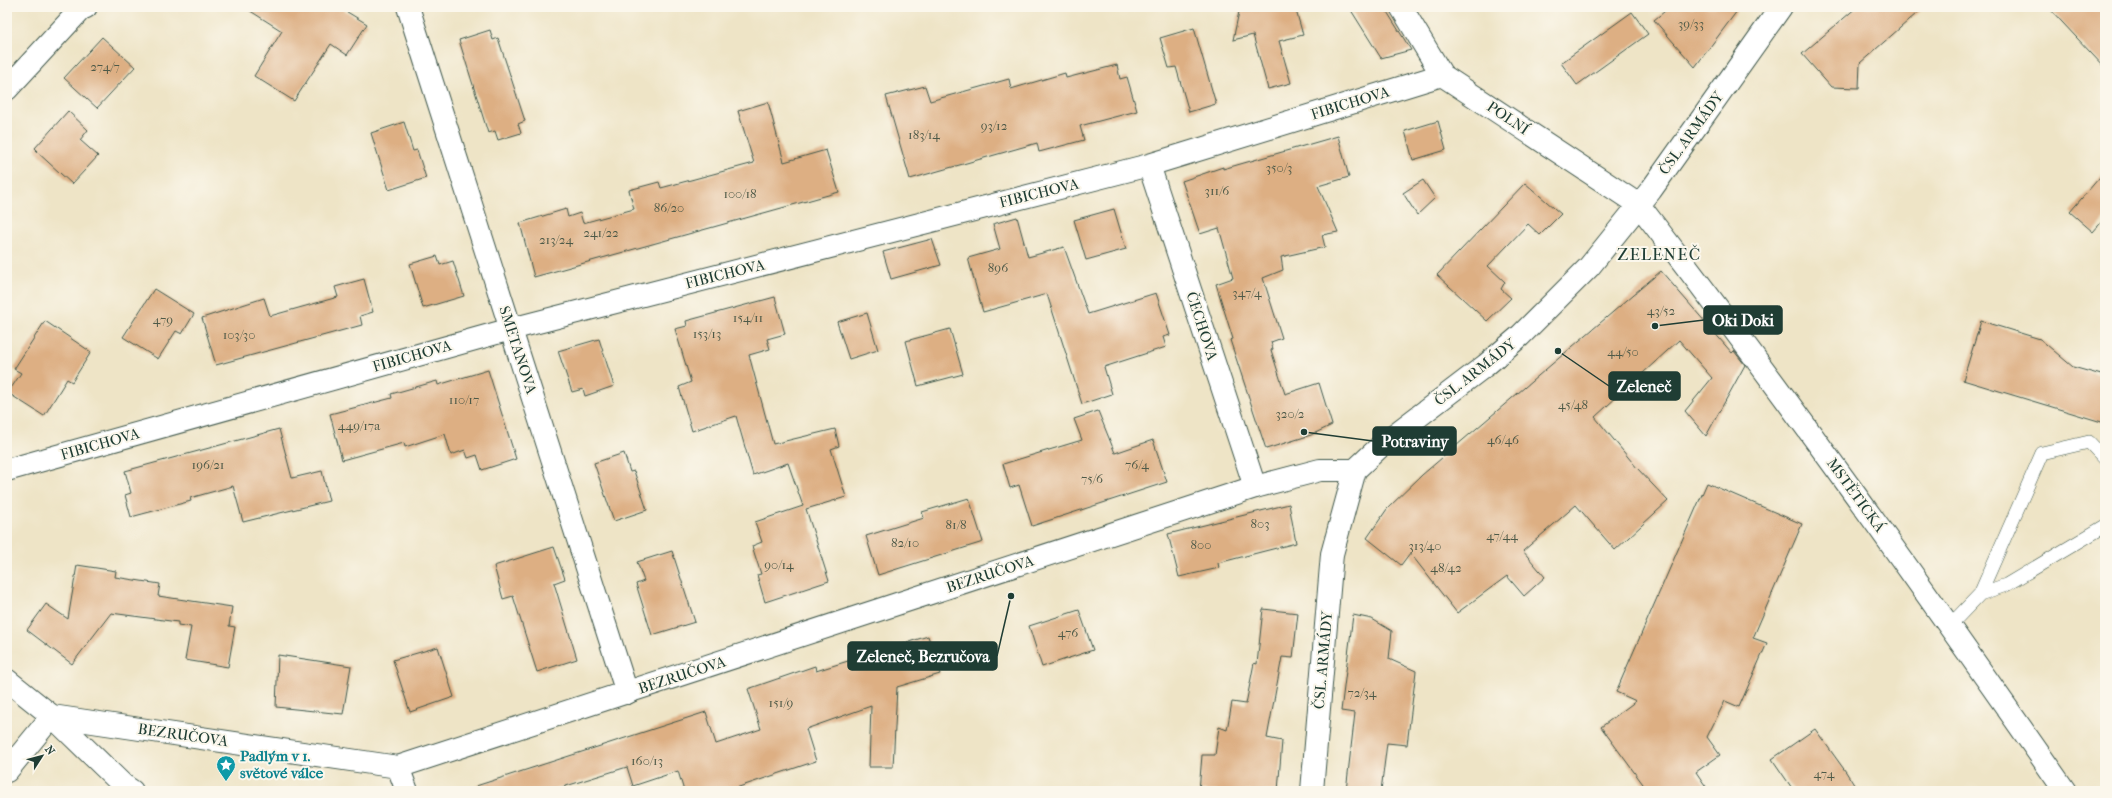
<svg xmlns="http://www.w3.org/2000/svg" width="2112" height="798" viewBox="0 0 2112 798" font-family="'IM FELL French Canon',serif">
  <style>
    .building { fill: #ddaf83 }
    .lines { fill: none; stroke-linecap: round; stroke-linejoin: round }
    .service-casing { stroke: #3e564a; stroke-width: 14 }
    .minor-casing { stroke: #3e564a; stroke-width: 24 }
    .tertiary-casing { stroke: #3e564a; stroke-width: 24 }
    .service { stroke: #fff; stroke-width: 13 }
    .minor { stroke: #fff; stroke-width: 22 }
    .tertiary { stroke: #fff; stroke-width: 22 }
    .labels { text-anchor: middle; stroke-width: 4; stroke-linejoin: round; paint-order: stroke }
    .number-label { font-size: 13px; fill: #4e5a48 }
    .street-label { font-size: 15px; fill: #1f3d34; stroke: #fbf7ec }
    .culture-label { font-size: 15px; font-weight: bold; fill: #0d838f; stroke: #fbf7ec; text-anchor: start }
    .quarter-label { font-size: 17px; letter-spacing: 1px; fill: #1f3d34; stroke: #fbf7ec }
    .leader { fill: none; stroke: #1f3d34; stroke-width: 1.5 }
    .callout-dot { fill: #1f3d34; stroke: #fbf7ec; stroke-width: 1.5 }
    .callout { fill: #1f3d34; stroke: #1f3d34; stroke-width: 1.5 }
    .callout-label { font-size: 16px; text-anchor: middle; font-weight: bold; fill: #fff }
  </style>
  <rect width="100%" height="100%" fill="#fbf7ec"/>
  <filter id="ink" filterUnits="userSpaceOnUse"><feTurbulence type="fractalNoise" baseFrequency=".025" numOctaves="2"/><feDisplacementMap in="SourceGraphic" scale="8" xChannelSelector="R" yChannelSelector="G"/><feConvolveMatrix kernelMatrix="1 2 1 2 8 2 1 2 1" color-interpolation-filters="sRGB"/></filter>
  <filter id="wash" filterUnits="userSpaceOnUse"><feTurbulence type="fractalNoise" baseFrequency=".012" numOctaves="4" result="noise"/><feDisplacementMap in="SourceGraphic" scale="16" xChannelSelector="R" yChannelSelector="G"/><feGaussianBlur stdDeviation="0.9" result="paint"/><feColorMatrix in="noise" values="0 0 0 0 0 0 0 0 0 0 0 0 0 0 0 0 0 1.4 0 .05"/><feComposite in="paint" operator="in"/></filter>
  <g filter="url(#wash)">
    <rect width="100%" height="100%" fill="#eee4c6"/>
    <g id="blocks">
      <path class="building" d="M244 7H339L367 24 347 55 331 44 294 101 254 76 282 31Z
        M1240 7H1295L1303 35 1279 41 1291 83 1268 89 1253 35 1233 40Z
        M1349 7H1384L1411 50 1381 58Z
        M1670 7H1740L1695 67 1654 20Z
        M1857 7H1924L1860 63 1859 88 1831 87 1802 54Z
        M2048 7H2105V68Z
        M1632 12 1648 34 1577 85 1561 63Z
        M1194 28 1216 104 1189 112 1176 67 1169 68 1160 38Z
        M490 30 493 40 498 38 525 121 518 124 521 133 498 140 495 131 488 133 459 40Z
        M102 37 135 67 97 108 64 78Z
        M1117 65 1120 79 1127 77 1137 111 1080 126 1084 140 1039 152 1037 143 910 179 886 96 925 86 930 101 1009 79 1011 89 1065 73 1066 78Z
        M768 102 784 162 826 150 839 192 534 277 520 223 566 209 568 217 580 213 583 223 634 209 629 190 659 182 661 188 754 163 738 111Z
        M68 111 88 130 80 140 98 156 72 184 36 151 37 150 35 148Z
        M1438 121 1446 150 1413 160 1405 131Z
        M404 122 413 151 417 150 426 178 389 190 371 133Z
        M1338 136 1349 177 1318 186 1338 232 1322 235 1325 247 1281 257 1283 270 1263 278 1282 338 1271 342 1273 349 1271 350 1285 394 1319 383 1332 425 1311 435 1266 449 1230 340 1233 339 1216 284 1233 278 1219 228 1200 234 1182 181 1223 167V169Z
        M2105 171V218L2093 232 2070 212Z
        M1423 180 1435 198 1417 215 1403 193Z
        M1525 183 1561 214 1540 235 1528 224 1488 266 1505 282 1501 289 1511 298 1487 321 1437 275Z
        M1114 209 1126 249 1086 260 1074 220Z
        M1017 217 1028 257 1064 247 1088 314 1156 293 1170 335 1163 337 1166 347 1104 367 1112 394 1082 404 1047 294 983 312 968 258 1000 249 993 224Z
        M932 239 941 265 891 279 883 252Z
        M437 256 440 265 453 261 464 296 423 308 410 264Z
        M1661 271 1732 353 1734 351 1745 365 1706 436 1685 411 1712 378 1679 340 1595 417 1637 468 1668 501 1615 550 1576 505 1523 551 1545 577 1524 596 1507 576 1457 613 1410 553 1401 565 1367 538 1387 509 1422 475Z
        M364 279 373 312 360 316 362 325 216 365 202 318 264 298 270 316 338 297 335 287Z
        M154 289 194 314 182 334 176 331 158 359 123 337Z
        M775 297 785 334 767 339 770 349 749 355 773 444 835 429 839 446 831 449 846 497 806 509 829 581 765 602 757 575 761 574 752 546 762 542 755 522 803 506 788 463 753 475 736 416 692 431 679 387 691 382 675 329 687 326 686 321Z
        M867 313 878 350 849 359 837 322Z
        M45 321 91 352 72 382 67 379 44 416 8 393 21 373 14 369Z
        M1981 321 2040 339 2073 367 2105 376V423L1963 380Z
        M950 329 963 374 918 386 906 341Z
        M599 339 614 386 585 396 583 389 572 392 558 351Z
        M488 370 516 459 482 470 477 455 468 458 465 450 451 455 445 434 405 447 404 443 342 460 330 414 392 398 391 394 437 381 438 385Z
        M1098 411 1115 453 1153 440 1167 482 1032 526 1019 485 1010 488 1003 464 1082 440 1074 419Z
        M279 429 292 478 322 471 329 501 243 522 233 486 190 498 191 501 131 517 125 495 131 493 125 471Z
        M624 453 630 472 634 471 647 510 614 521 594 463Z
        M1707 483 1802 524 1753 638 1767 643 1739 707 1725 701 1707 737 1720 755 1696 772 1709 791H1648L1601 727 1636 701 1616 692Z
        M969 498 983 542 878 575 866 536 924 518 922 512Z
        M1289 504 1296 543 1218 563 1219 568 1179 577 1168 534Z
        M554 547 565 579 554 583 577 659 537 672 513 596 503 599 494 566Z
        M672 551 695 622 652 635 636 584 644 581 637 562Z
        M77 565 116 571 115 577 160 584 158 596 232 607 229 626 235 627 228 667 185 660 191 627 178 625V622L111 613 72 664 27 630 46 604 68 619Z
        M1263 609 1298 613 1293 658 1282 657 1267 738 1282 741 1278 791H1199L1202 755H1215L1219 727 1227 730 1232 702 1246 704 1254 663 1257 664Z
        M1079 610 1093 650 1042 667 1029 626Z
        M1353 615 1372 619 1392 631 1389 659 1416 671 1407 745 1387 743 1381 791H1346L1355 713 1341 711Z
        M928 636 940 674 897 687 893 767H869L871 706 806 729 816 761 727 791H684L678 771 633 786 627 767 550 791H476V786L706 712 716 744 761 729 748 689 815 666 816 671Z
        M438 647 454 697 410 712 393 660Z
        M278 655 351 666 343 714 276 707Z
        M1815 729 1846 772 1858 791H1794L1772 759Z"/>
    </g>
  </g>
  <g filter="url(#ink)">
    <use href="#blocks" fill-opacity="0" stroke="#3e564a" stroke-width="1"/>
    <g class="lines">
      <g class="service-casing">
        <path id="service" d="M1980 594 2006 585 2105 526
          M1949 623 1958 617 1980 594 2042 453 2089 442 2105 459"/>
      </g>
      <g class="minor-casing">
        <path id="minor" d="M408 7 627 693
          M1401 7 1442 75 1639 205
          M7 89 81 9 86 7
          M1149 165 1255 487
          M7 470 511 329 1149 165 1442 75
          M398 767 407 791
          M7 771 52 716 123 785 132 791"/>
      </g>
      <g class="tertiary-casing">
        <path id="tertiary" d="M1639 205C1787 396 1927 593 2065 791
          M7 680 52 716 398 767 1255 487 1320 470H1355
          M1312 791 1332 554 1355 470 1385 442 1486 365 1520 336 1589 267 1651 190 1781 7"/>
      </g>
      <use href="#service" class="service"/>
      <use href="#minor" class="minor"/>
      <use href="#tertiary" class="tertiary"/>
    </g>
  </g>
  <defs>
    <g id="sight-pin" transform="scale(1)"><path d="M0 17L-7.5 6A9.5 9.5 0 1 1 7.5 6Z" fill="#0f9aa8" stroke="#fbf7ec"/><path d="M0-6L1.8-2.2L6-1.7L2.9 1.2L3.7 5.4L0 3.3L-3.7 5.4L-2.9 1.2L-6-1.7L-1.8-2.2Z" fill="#fff"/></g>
  </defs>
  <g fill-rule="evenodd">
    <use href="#sight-pin" x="226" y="765"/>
  </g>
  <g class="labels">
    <g class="number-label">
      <text x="1691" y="28">39/33</text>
      <text x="105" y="71">274/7</text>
      <text x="994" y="130">93/12</text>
      <text x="924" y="139">183/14</text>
      <text x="1279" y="172">350/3</text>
      <text x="1217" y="195">311/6</text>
      <text x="740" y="198">100/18</text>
      <text x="669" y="212">86/20</text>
      <text x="601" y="237">241/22</text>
      <text x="556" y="244">213/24</text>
      <text x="998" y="272">896</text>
      <text x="1247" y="297">347/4</text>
      <text x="1661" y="315">43/52</text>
      <text x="748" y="322">154/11</text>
      <text x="163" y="324">479</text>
      <text x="707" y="338">153/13</text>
      <text x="239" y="339">103/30</text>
      <text x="1623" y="356">44/50</text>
      <text x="464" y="404">110/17</text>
      <text x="1573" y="409">45/48</text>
      <text x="1290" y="418">320/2</text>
      <text x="359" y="430">449/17a</text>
      <text x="1503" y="444">46/46</text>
      <text x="208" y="469">196/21</text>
      <text x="1137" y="469">76/4</text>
      <text x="1092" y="483">75/6</text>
      <text x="1260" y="528">803</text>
      <text x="956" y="529">81/8</text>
      <text x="1502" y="540">47/44</text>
      <text x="905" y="547">82/10</text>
      <text x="1201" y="549">800</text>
      <text x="1425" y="550">313/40</text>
      <text x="779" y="569">90/14</text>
      <text x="1446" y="572">48/42</text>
      <text x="1068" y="637">476</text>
      <text x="1362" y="697">72/34</text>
      <text x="781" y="707">151/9</text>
      <text x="647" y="765">160/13</text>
      <text x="1824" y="778">474</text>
    </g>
    <g class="street-label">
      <text transform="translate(1350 103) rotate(-17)" y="5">FIBICHOVA</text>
      <text transform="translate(1508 118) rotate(34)" y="5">POLNÍ</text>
      <text transform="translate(1691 133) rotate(-54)" y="5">ČSL. ARMÁDY</text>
      <text transform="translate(1039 193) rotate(-14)" y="5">FIBICHOVA</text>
      <text transform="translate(725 274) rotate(-14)" y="5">FIBICHOVA</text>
      <text transform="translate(1202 326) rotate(72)" y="5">ČECHOVA</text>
      <text transform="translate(518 350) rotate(72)" y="5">SMETANOVA</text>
      <text transform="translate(412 356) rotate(-16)" y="5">FIBICHOVA</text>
      <text transform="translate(1475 372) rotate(-38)" y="5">ČSL. ARMÁDY</text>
      <text transform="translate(100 444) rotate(-16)" y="5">FIBICHOVA</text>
      <text transform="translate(1856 495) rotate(54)" y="5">MSTĚTICKÁ</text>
      <text transform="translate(990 574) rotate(-18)" y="5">BEZRUČOVA</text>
      <text transform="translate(1323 660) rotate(-85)" y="5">ČSL. ARMÁDY</text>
      <text transform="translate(682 675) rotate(-18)" y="5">BEZRUČOVA</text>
      <text transform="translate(183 735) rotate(8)" y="5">BEZRUČOVA</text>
    </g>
    <g class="culture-label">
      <text x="240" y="761">Padlým v 1.<tspan x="240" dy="17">světové válce</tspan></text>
    </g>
    <g class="quarter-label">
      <text x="1659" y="260">ZELENEČ</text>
    </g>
  </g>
  <path class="leader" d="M1655 326L1704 320M1558 351L1609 386M1304 432L1373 441M1011 596L997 656"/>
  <g class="callout-dot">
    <circle cx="1655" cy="326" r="4"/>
    <circle cx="1558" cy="351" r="4"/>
    <circle cx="1304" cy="432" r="4"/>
    <circle cx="1011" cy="596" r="4"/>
  </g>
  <g class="callout">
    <rect x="1704" y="306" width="78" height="28" rx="4"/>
    <rect x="1609" y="372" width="71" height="28" rx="4"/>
    <rect x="1373" y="427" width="83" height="28" rx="4"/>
    <rect x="848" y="642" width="149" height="28" rx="4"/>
  </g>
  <g class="callout-label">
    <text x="1743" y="326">Oki Doki</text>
    <text x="1644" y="392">Zeleneč</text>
    <text x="1415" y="447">Potraviny</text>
    <text x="923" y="662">Zeleneč, Bezručova</text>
  </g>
  <rect width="2112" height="798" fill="none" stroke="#fbf7ec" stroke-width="24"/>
  <g transform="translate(42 756) rotate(54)" stroke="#fbf7ec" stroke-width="3" paint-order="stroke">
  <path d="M0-3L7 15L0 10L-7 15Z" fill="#1f3d34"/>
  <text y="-6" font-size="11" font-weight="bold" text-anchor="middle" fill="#1f3d34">N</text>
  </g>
</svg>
